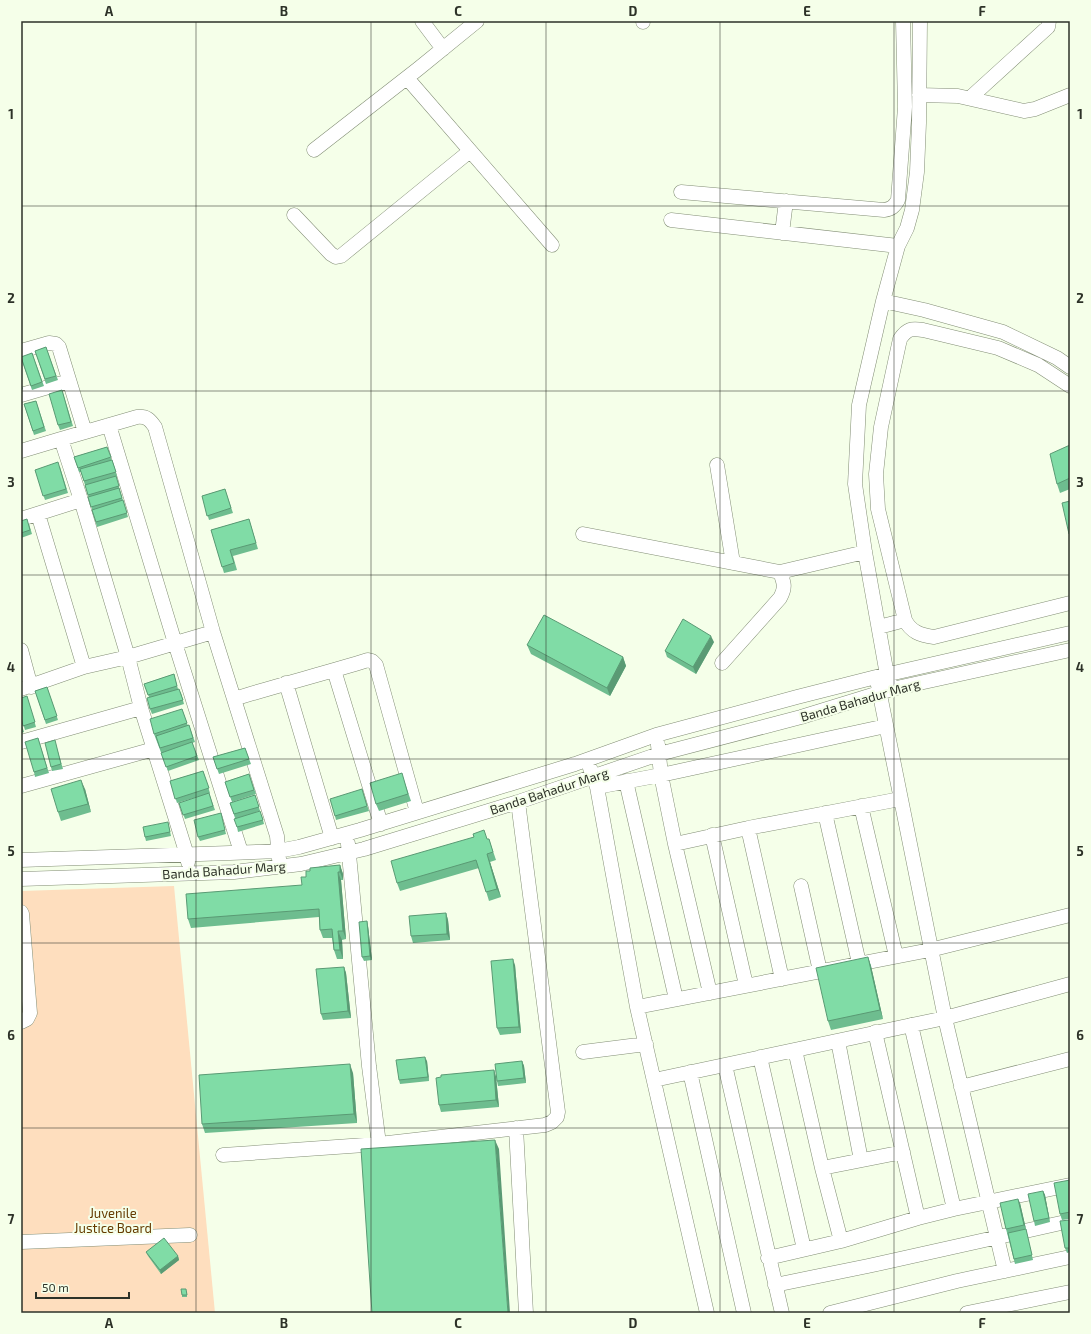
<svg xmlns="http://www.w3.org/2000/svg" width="1091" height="1334" viewBox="0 0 1091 1334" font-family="'Exo 2',sans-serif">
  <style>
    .green { fill: #fedebe }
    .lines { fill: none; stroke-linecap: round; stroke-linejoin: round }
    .minor-casing { stroke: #838e76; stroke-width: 15 }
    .minor { stroke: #fff; stroke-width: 14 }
    .wall { fill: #6ebd8f }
    .shaded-wall { fill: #5a9a74 }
    .building { fill: #80dca6; stroke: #5a9a74 }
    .grid { fill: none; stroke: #2d3228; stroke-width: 1; stroke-opacity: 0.55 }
    .labels { text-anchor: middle; stroke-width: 4; stroke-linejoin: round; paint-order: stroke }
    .street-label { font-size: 13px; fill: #2d3228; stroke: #f5ffe9 }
    .park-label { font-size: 13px; fill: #653b00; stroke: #f5ffe9 }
    .neatline { fill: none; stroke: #2d3228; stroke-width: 1.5 }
    .grid-label { font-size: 13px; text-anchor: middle; font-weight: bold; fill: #2d3228 }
  </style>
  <rect width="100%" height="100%" fill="#f5ffe9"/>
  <path class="green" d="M174 886 215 1313H21V891Z"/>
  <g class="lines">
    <g class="minor-casing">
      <path id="minor" d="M422 21 443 49
        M643 22V21
        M407 78 552 245
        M919 95 958 96 1024 111 1035 109 1070 95
        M970 98 1048 27 1049 21
        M314 150 418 69 477 21
        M681 192 884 210C891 209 894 207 898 200L905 107 903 21
        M294 215 331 254 336 257 341 256 470 151
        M671 220 898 246
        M782 233 786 201
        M883 301 924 310 1003 332 1057 358 1070 367
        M21 351 49 343 56 344 59 347 85 432
        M21 395 69 381
        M109 425 175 643 241 852
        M21 451 61 439
        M717 465 733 563
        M81 500 61 439 137 417C147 416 150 420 155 427L213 632 277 836 279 859
        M38 514 84 667
        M21 519 81 500 128 657 141 708 187 855 188 862
        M583 534 780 572 865 552
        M905 620C911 632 920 635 934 637L1070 603
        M879 627 905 620 878 509 876 474 881 427 900 339C907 329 911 328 923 330L998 348 1038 365 1070 386
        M21 650 31 687
        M722 663 780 598C786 587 784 583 780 572
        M334 670 381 824
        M286 683 332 838
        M890 683 887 675 865 552 855 484 859 405 883 301 898 246 907 228 912 210 917 172 919 123 920 21
        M878 685 945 1018 1005 1271
        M21 689 84 667 128 657 213 632
        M234 699C278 685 323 674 368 660L372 661 376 665 417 812
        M21 742 141 708
        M658 745 661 775 675 844 710 993
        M590 768 597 787 637 1007 707 1313
        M626 781 676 999
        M21 786 154 749
        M597 787 661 775 886 726
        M861 806 896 956
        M825 813 859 963
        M748 828 782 979
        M712 835 746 985
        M348 844 369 1066 379 1144
        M675 844 748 828 900 799
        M21 860 230 853 278 851 299 847 360 830 575 764 656 735 797 697 876 677 1070 633
        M21 879 234 872 301 864 364 849 518 802 659 754 801 717 892 689 1070 650
        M801 886 820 971
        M21 912 22 914 30 1013 27 1019 21 1022
        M637 1007 930 950 1070 915
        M911 1025 954 1209
        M875 1032 918 1218
        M838 1041 861 1160
        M795 1050 822 1168 841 1241
        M583 1052 646 1044
        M760 1057 804 1249
        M725 1065 782 1313
        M690 1072 744 1313
        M654 1080 945 1018 1070 984
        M961 1087 1070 1059
        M516 1128 526 1313
        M223 1155 379 1144 545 1125 552 1122 557 1117 558 1112 518 802
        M822 1168 903 1152
        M21 1242 190 1235
        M768 1258 841 1241 918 1218 954 1209 1070 1185
        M775 1285 868 1266 1070 1221
        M830 1313 957 1281 1070 1257
        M967 1313 1070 1292"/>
    </g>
    <use href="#minor" class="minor"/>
  </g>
  <path class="wall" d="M46 347 58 380 46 384 35 351Z
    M32 353 44 386 32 390 21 358Z
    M21 382 23 389 21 390Z
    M62 390 73 426 60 430 58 425Z
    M36 401 46 431 34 435 24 404Z
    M1070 445V489L1060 493 1057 484Z
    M107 447 117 476 116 477 128 517 97 527 92 510V509L88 495 85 485 81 472H79L74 457Z
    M60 467 68 493 45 500 35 470Z
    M225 489 233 513 209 520 202 496Z
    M249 519 258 549 233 556 237 570 224 573 211 530Z
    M21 521 29 524 32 534 21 538Z
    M714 642 696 674 667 657 665 651Z
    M527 645 623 657 626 666 610 696 531 654Z
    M174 674 178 689 181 693 184 704 152 714 150 709 149 697 144 684Z
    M47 687 58 720 46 724 35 691Z
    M27 696 36 727 25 730 21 717Z
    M182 709 188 726 189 725 195 742 192 743 199 760 168 771 154 734Z
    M21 722 24 732 21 733Z
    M38 738 49 773 35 777 34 772Z
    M56 745 63 769 52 771 51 767Z
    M245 748 251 764 219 774 213 757Z
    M203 771 210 793 177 803 170 781Z
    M249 774 256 794 232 802 225 782Z
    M404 780 411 801 379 811 376 804Z
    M85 789 91 812 61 821 58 812Z
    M362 789 369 811 336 820 335 816Z
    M209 793 215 810 185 819 179 803Z
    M255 795 260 811 256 812 262 816 264 824 238 832 237 827 235 818 230 803Z
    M222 818 226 834 200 841 198 837Z
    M168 822 171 836 146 841 145 837Z
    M474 837 487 839H489L496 860 490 862 501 897 489 901 479 868 400 891 397 883Z
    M340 865 343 874V880H341L346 939 342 940 343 959H337L334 950 332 938H323L320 930 319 917 191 928 188 919 302 885 310 871Z
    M446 913 448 920 450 940 413 943 411 936Z
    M367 921 368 926 372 960 364 961 362 957Z
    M868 957 871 966 883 1019 831 1030 828 1021Z
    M515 965 521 1033 500 1035 497 1028Z
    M344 967 346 973 351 1018 323 1020 321 1014Z
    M427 1061 429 1081 400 1084 399 1080Z
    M522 1061 524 1066 526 1083 498 1086 497 1081Z
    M494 1070 496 1077 499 1107 441 1112 439 1105Z
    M353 1073 357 1123 205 1133 202 1124Z
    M1070 1180V1219L1062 1220 1060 1214Z
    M1043 1191 1045 1195 1050 1222 1035 1226 1034 1221Z
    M1020 1203 1033 1260 1015 1264 1006 1229Z
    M1070 1220V1252L1067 1253 1065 1248Z
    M146 1252 178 1256 179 1260 161 1274 148 1256Z
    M187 1291V1297H182V1295Z"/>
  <path class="shaded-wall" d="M711 636 714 642 696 674 693 667Z
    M623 657 626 666 610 696 607 688Z
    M81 780 85 789 91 812 88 804Z
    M487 854 490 862 501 897 497 889Z
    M340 865 343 874V880L340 872Z
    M338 872 341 880 346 939 343 931Z
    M446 913 448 920 450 940 447 934Z
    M367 921 368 926 372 960 370 956Z
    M338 931 342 940 343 959 340 950Z
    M868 957 871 966 883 1019 880 1010Z
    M513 959 515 965 521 1033 519 1027Z
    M344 967 346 973 351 1018 348 1011Z
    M425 1057 427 1061 429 1081 428 1077Z
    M522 1061 524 1066 526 1083 524 1078Z
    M350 1064 353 1073 357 1123 354 1114Z
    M494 1070 496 1077 499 1107 496 1100Z
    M495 1140 499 1149 510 1313H508Z
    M1043 1191 1045 1195 1050 1222 1049 1218Z
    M1018 1199 1020 1203 1026 1229 1024 1225Z
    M178 1256 179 1260 161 1274 160 1270Z"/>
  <path class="building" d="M46 347 56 376 45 379 35 351Z
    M32 353 42 382 31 386 21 357Z
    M62 390 71 422 58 425 49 394Z
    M36 401 44 427 33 431 24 404Z
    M1070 445V478L1057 484 1050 454Z
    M107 447 111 457 78 468 74 457Z
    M112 460 116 472 84 481 80 469Z
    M58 462 66 489 43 496 35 470Z
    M116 476 119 486 88 495 85 485Z
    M119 488 122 498 91 507 88 497Z
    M225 489 231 508 207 516 202 496Z
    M123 500 127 513 96 522 92 510Z
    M1070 501V534H1069L1062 503Z
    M27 519 30 530 21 533V521Z
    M249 519 256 543 230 550 234 563 222 567 211 530Z
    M544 615 623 657 607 688 527 645Z
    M683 619 711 636 693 667 665 651Z
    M174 674 177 686 148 695 144 684Z
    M47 687 57 716 45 720 35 691Z
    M179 689 183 700 150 709 147 698Z
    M27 696 35 722 23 726 21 717V698Z
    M182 709 187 723 154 734 150 719Z
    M189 725 193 738 160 748 156 736Z
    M38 738 47 768 34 772 25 742Z
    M55 740 61 764 51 767 45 743Z
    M192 742 197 756 166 767 161 753Z
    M245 748 249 759 217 769 213 757Z
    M203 771 209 788 175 799 170 781Z
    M402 773 408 794 376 804 370 783Z
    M249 774 254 790 230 797 225 782Z
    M81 780 88 804 58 812 51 789Z
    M362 789 367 806 335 816 330 799Z
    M209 793 213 806 183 815 179 803Z
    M255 795 259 807 234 814 230 803Z
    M260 811 263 820 237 827 234 819Z
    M221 813 225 830 198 837 194 820Z
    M168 822 170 832 145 837 143 827Z
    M484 830 487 839H489L493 852 487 854 497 889 486 892 476 860 397 883 391 861 474 837 473 834Z
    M340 865V872H338L343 931H338L340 950H334L332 929 320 930 319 909 188 919 186 894 302 885 301 877H306V871H310V868Z
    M446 913 447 934 411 936 409 916Z
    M367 921 370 956 362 957 359 922Z
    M868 957 880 1010 828 1021 816 968Z
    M513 959 519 1027 497 1028 491 961Z
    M344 967 348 1011 321 1014 316 969Z
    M425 1057 428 1077 399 1080 396 1060Z
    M522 1061 524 1078 497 1081 495 1064Z
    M350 1064 354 1114 202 1124 199 1075Z
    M494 1070 496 1100 439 1105 436 1078 441 1077V1075Z
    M495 1140 508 1313H372L361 1149Z
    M1070 1180V1212L1060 1214 1054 1183Z
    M1043 1191 1049 1218 1034 1221 1028 1194Z
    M1018 1199 1024 1225 1006 1229 1000 1203Z
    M1070 1220V1248H1065L1060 1221Z
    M1026 1229 1032 1255 1014 1259 1008 1233Z
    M164 1238 178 1256 160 1270 146 1252Z
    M181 1289H186L187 1295H182Z"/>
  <path class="grid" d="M196 21V1313M371 21V1313M546 21V1313M720 21V1313M894 21V1313M21 206H1070M21 391H1070M21 575H1070M21 759H1070M21 943H1070M21 1128H1070"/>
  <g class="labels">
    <g class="street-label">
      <text transform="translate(860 700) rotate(-16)" y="5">Banda Bahadur Marg</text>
      <text transform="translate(549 791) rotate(-18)" y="5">Banda Bahadur Marg</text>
      <text transform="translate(224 870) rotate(-4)" y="5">Banda Bahadur Marg</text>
    </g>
    <g class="park-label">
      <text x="113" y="1218">Juvenile<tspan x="113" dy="15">Justice Board</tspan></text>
    </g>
  </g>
  <rect width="1091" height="1334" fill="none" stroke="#f5ffe9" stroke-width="44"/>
  <path d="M36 1292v6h93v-6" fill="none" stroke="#2d3228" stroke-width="2"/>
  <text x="42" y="1292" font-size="12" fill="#2d3228" stroke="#f5ffe9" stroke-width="3" paint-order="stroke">50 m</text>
  <rect x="22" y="22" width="1047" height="1290" class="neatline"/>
  <g class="grid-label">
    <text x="109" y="16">A</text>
    <text x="284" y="16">B</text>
    <text x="458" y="16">C</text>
    <text x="633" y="16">D</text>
    <text x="807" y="16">E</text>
    <text x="982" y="16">F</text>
    <text x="11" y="119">1</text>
    <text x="1080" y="119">1</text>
    <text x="11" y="303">2</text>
    <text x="1080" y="303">2</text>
    <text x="11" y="487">3</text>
    <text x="1080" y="487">3</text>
    <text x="11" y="672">4</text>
    <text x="1080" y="672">4</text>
    <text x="11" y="856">5</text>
    <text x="1080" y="856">5</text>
    <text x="11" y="1040">6</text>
    <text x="1080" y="1040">6</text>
    <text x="11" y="1224">7</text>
    <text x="1080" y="1224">7</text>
    <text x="109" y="1328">A</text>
    <text x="284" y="1328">B</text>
    <text x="458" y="1328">C</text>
    <text x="633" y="1328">D</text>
    <text x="807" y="1328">E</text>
    <text x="982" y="1328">F</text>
  </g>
</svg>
